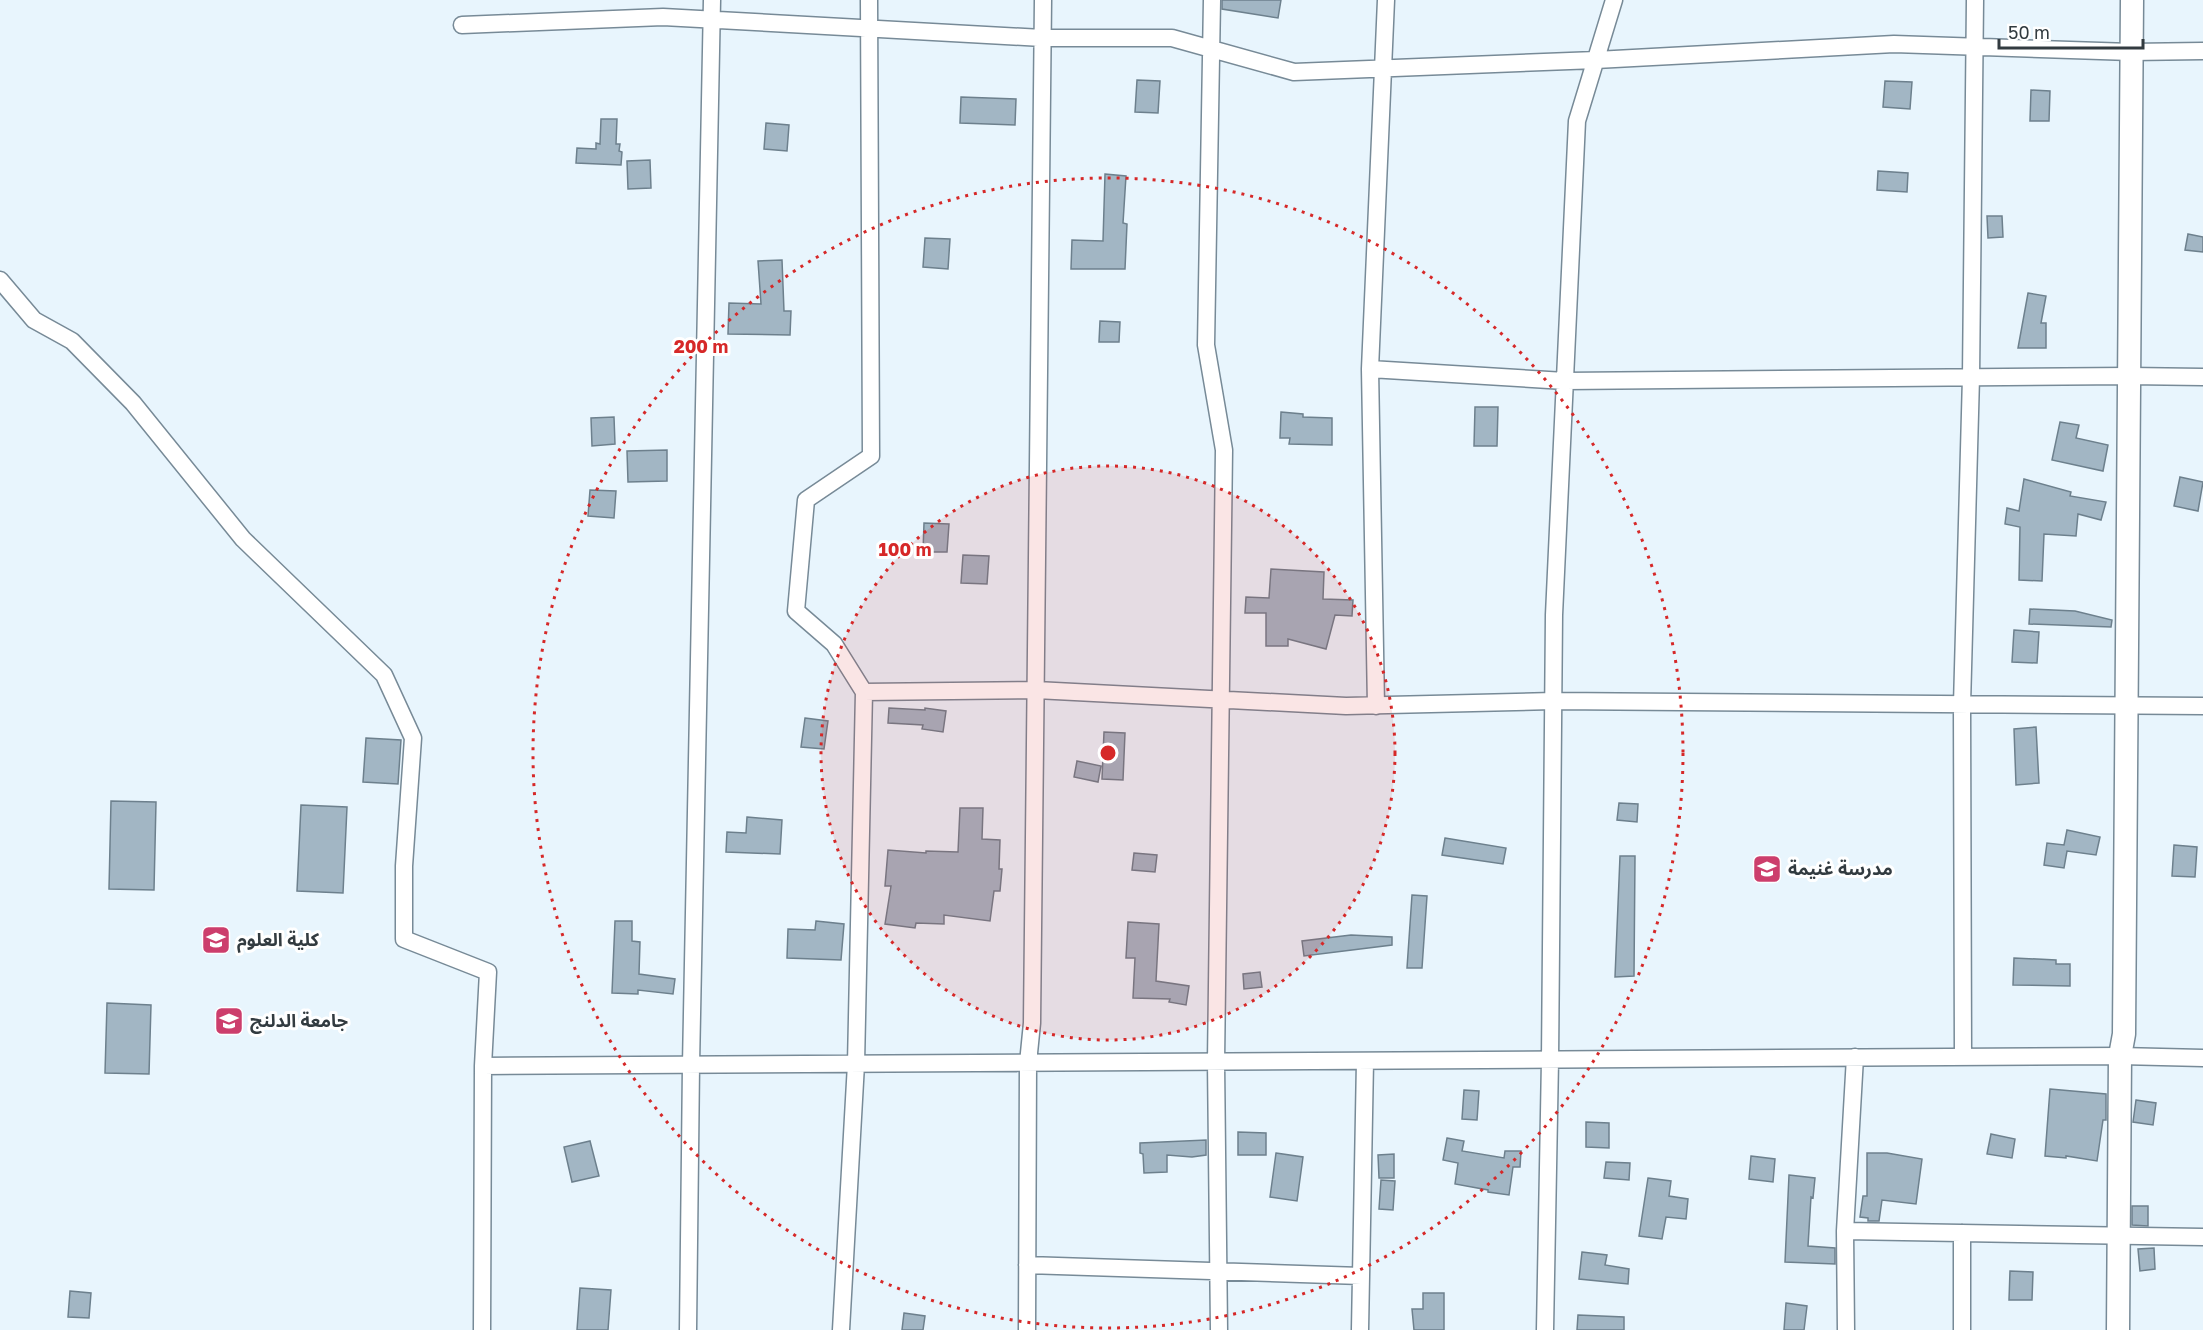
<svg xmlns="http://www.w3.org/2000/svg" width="2203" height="1330" viewBox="0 0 2203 1330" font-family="'Golos Text','Noto Sans Arabic',sans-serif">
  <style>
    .building { fill: #a2b6c4; stroke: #6d808d; stroke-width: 1.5 }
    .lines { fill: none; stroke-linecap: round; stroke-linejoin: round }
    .street-casing { stroke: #778a97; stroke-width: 19 }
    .secondary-casing { stroke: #778a97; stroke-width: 25 }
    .street { stroke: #fff; stroke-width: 16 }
    .secondary { stroke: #fff; stroke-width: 22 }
    .ring { fill: none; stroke: #d62828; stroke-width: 3; stroke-dasharray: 3 6 }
    .labels { text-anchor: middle; stroke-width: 6; stroke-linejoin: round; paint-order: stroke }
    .poi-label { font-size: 18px; font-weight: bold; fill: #323b40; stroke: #fff; text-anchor: start }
    .centre { fill: #d62828; stroke: #fff; stroke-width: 3 }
    .ring-label { font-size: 18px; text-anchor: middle; font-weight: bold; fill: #d62828; stroke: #fff; stroke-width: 6; stroke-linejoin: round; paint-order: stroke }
  </style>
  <rect width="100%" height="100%" fill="#e8f5fd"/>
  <path class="building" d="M1222 0H1281L1278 18 1222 9Z
    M1137 80 1160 81 1158 113 1135 112Z
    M1885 81 1912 82 1910 109 1883 107Z
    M2031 90 2050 91 2049 121H2030Z
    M961 97 1016 99 1015 125 960 123Z
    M601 119H617L616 144H620L619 151 622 152 621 165 576 163 577 148 596 149V143L600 144Z
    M766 123 789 125 787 151 764 149Z
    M650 160 651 188 628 189 627 161Z
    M1878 171 1908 173 1907 192 1877 190Z
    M1105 174 1126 176 1123 223 1127 224 1125 269H1071L1072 240 1103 241Z
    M1987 216H2002L2003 237 1988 238Z
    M2188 234 2203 237V252L2185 250Z
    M925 238 950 239 948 269 923 267Z
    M782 260 784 311H791L790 335 728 334 729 303 761 304 758 261Z
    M2028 293 2046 296 2041 323H2046V348H2018Z
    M1100 321 1120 322 1119 342H1099Z
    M1475 407H1498L1497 446H1474Z
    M1281 412 1303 414V417L1332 418V445L1289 444 1290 438H1280Z
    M614 417 615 444 592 446 591 418Z
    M2060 422 2079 425 2076 438 2108 445 2103 471 2052 460Z
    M667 450V481L628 482 627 451Z
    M2180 477 2203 482 2198 511 2174 506Z
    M2024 479 2071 492 2070 496 2106 502 2101 520 2078 514 2076 536 2044 534 2042 581 2019 580 2020 527 2005 524 2007 508 2019 511Z
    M590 490 616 491 614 518 588 516Z
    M924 523 949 524 947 552H923Z
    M963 555 989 556 987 584 961 583Z
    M1271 569 1324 572 1323 599 1353 600 1352 616 1335 615 1326 649 1288 639V646H1266V613H1245L1246 597 1269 598Z
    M2030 609 2075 611 2112 620 2111 627 2029 624Z
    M2014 630 2039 632 2037 663 2012 662Z
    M889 708 925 710V708L946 711 943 732 922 729 923 725 888 723Z
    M805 718 828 721 824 749 801 747Z
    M2036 727 2039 783 2016 785 2014 729Z
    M1104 732 1125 733 1123 780 1102 779Z
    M366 738 401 740 398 784 363 782Z
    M1077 761 1101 766 1098 782 1074 777Z
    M111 801 156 802 154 890 109 889Z
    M1619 803 1638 804 1637 822 1617 820Z
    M301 805 347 807 343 893 297 891Z
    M960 808H983L982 839 1000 840 999 869H1002L1000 891H994L990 921 944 915V924L916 923 915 928 885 924 891 886H885L888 850 926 853V851L958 852Z
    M747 817 782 820 780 854 726 852 727 832 746 833Z
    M2067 830 2100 837 2096 855 2067 851 2064 868 2044 865 2047 843 2064 845Z
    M1445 838 1506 848 1503 864 1442 855Z
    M2174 845 2197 847 2195 877 2172 876Z
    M1134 853 1157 855 1155 872 1132 870Z
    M1620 856H1635L1634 976 1615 977Z
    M1412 895 1427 896 1422 968H1407Z
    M615 921H632V941L640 942 639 974 675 979 673 994 638 990V994L612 993Z
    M816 921 844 924 841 960 787 958 788 929 815 930Z
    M1128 922 1159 924 1156 981 1189 986 1186 1005 1169 1002 1170 999 1133 998 1135 958H1126Z
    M1351 935 1392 937V945L1304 956 1302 941Z
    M2014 958 2056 960V964H2070V986L2013 985Z
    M1260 972 1262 987 1244 989 1243 974Z
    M107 1003 151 1005 149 1074 105 1073Z
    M2050 1089 2106 1094V1120H2103L2097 1161 2066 1156V1158L2045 1156Z
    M1464 1090 1479 1091 1477 1120 1462 1119Z
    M2136 1100 2156 1103 2153 1125 2133 1122Z
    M1586 1122 1609 1123V1148L1586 1147Z
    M1238 1132 1266 1133V1155H1238Z
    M1991 1134 2015 1139 2012 1158 1987 1154Z
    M1447 1138 1464 1141 1462 1151 1504 1158 1505 1151H1521L1520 1167H1513L1509 1195 1488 1192V1190L1455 1184 1458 1163 1443 1160Z
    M1206 1140V1155L1192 1157 1167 1155V1172L1144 1173 1143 1154 1140 1153V1143Z
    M590 1141 599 1176 572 1182 564 1147Z
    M1276 1153 1303 1157 1297 1201 1270 1197Z
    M1867 1153H1887L1922 1159 1916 1204 1882 1200 1879 1221H1868V1218L1860 1217 1863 1196H1867Z
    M1394 1154V1178H1379L1378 1155Z
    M1751 1156 1775 1159 1773 1182 1749 1179Z
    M1606 1162 1630 1163 1629 1180 1604 1178Z
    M1789 1175 1815 1178 1813 1198 1811 1197 1808 1246 1835 1248V1264L1785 1262Z
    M1648 1178 1671 1181 1669 1196 1688 1199 1686 1219 1666 1217 1662 1239 1639 1236Z
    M1381 1180 1395 1181 1393 1210 1379 1209Z
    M2132 1206H2148V1226L2132 1225Z
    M2154 1248 2155 1269 2140 1271 2138 1249Z
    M1582 1252 1607 1255 1605 1265 1629 1269 1628 1284 1579 1279Z
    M2010 1271 2033 1272 2032 1300H2009Z
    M580 1288 611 1290 608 1330H577Z
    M70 1291 91 1293 89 1318 68 1317Z
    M1423 1293H1444V1330H1414L1412 1309H1423Z
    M1786 1303 1807 1306 1804 1330H1784Z
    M904 1313 925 1316 923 1330H902Z
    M1578 1315 1624 1317V1330H1577Z"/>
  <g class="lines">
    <g class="street-casing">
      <path id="street" d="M1212 0 1206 345 1224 450 1216 1062 1219 1330
        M462 25 663 17 1042 38H1172L1294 72 1596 60 1894 44 2131 52 2203 51
        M0 280 34 320 72 341 133 403 243 539 384 675 413 738 404 866V939L488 972 483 1066 482 1330
        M1370 369 1565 381 2129 376 2203 377
        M864 692 1036 690 1346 706 1553 701 2203 706
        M1376 706 1370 369 1386 0
        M1963 1057 1962 705 1971 377 1975 0
        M483 1066 2120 1056 2203 1058
        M1845 1231 2203 1237
        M1027 1265 1361 1276
        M688 1330 691 1065 712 0
        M841 1330 856 1064 864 692 834 644 796 611 806 500 871 456 869 0
        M1027 1330 1028 1063 1032 1023 1043 0
        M1360 1330 1365 1061
        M1545 1330 1550 1060 1554 615 1577 121 1614 0
        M1846 1330 1845 1231 1855 1057
        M1962 1330V1233"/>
    </g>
    <g class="secondary-casing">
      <path id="secondary" d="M2118 1330 2120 1056 2124 1034 2132 0"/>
    </g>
    <use href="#street" class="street"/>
    <use href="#secondary" class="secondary"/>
  </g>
  <circle cx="1108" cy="753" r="287" fill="#d62828" fill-opacity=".12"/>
  <g class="ring">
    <circle cx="1108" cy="753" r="287"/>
    <circle cx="1108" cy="753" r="575"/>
  </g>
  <defs>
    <g id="school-square" transform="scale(1.5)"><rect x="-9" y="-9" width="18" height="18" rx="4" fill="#cc3e6c" stroke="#fff"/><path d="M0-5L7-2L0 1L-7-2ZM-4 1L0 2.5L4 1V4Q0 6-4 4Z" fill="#fff"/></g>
    <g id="university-square" transform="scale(1.5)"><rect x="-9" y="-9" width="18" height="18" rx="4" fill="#cc3e6c" stroke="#fff"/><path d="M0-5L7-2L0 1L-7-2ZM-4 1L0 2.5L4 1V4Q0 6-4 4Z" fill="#fff"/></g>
  </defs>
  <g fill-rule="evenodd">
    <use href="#school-square" x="1767" y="869"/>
    <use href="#university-square" x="216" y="940"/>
    <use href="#university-square" x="229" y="1021"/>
  </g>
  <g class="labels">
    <g class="poi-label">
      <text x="1788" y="875">مدرسة غنيمة</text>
      <text x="237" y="946">كلية العلوم</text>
      <text x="250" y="1027">جامعة الدلنج</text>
    </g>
  </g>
  <circle cx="1108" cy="753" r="9" class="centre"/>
  <g class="ring-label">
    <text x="701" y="353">200 m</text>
    <text x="905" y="556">100 m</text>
  </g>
  <path d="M1999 39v9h144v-9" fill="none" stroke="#323b40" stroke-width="3"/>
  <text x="2008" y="39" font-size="18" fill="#323b40" stroke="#ffffff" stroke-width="4.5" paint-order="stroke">50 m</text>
</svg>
